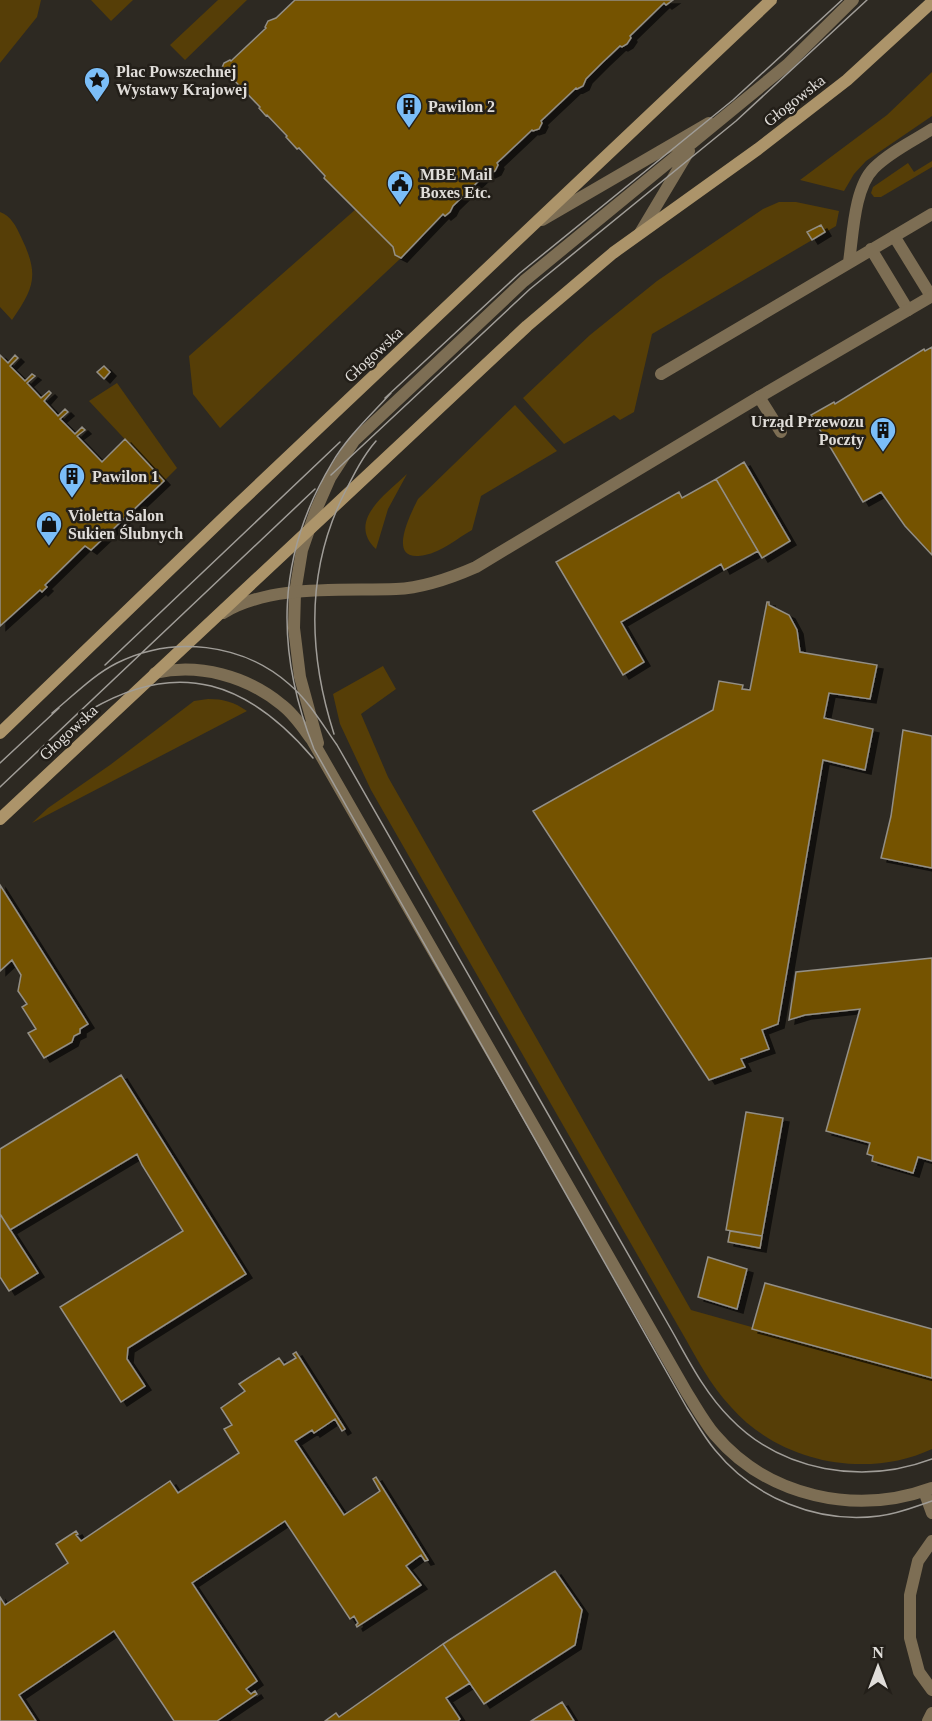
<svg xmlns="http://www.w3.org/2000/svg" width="932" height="1721" viewBox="0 0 932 1721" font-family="Georgia,serif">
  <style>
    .green { fill: #563e07 }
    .building { fill: #745305; stroke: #938f86; stroke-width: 1.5; filter: url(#shadow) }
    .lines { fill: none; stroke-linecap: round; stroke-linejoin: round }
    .lane { stroke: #7d6e54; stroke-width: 12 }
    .street { stroke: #7d6e54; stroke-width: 12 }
    .secondary { stroke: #ac946a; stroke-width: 12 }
    .tram { stroke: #a09d98; stroke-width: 1.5 }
    .labels { text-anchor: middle; stroke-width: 5; stroke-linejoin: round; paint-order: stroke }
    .poi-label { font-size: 16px; font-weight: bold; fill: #e0ddd9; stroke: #231f19; text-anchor: start }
    .street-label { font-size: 16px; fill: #e0ddd9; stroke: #231f19 }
  </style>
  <defs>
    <filter id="shadow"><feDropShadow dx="6" dy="4" stdDeviation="0" flood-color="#0009"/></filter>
  </defs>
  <rect width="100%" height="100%" fill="#2d2922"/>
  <path class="green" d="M0 0H41L37 17 0 63Z
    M91 0H133L111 21Z
    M218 0H247L185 60 170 45Z
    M932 72V116L866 161 854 174 844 191 800 180 887 115Z
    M932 161V167L881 197H874L871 193 873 187 908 163 914 172Z
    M779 202H796L839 211 836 226 652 334 634 412 620 420 614 415 564 444 523 398 590 335 657 281 763 209Z
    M356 209 393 247 395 255 401 258 220 428 193 394 189 356Z
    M0 212C11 216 16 226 21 237 39 274 35 287 12 320L0 307Z
    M117 383 177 468 164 481 89 401Z
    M515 405 557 451 481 496 472 530C458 538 441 552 425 555 385 564 410 515 418 499Z
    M407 474 388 509 376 549C346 521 387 493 407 474Z
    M383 666 396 689 361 714 388 777 691 1310 932 1378V1449C866 1480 779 1462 731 1407 710 1385 696 1357 681 1331L371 790 340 724 333 694Z
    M208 699C224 699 234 702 247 711L32 823 48 808 110 765 194 701Z"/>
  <path class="building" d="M295 0H673L666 5 664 3 630 36 631 38 627 44 622 47 620 46 603 62 586 79 583 86 577 89 576 88 541 121 542 123 539 129 533 131 532 130 497 163 498 165 495 171 489 174 488 172 453 206 450 212 445 216 443 214 401 258 395 255 393 247 324 178 325 176 299 148 297 149 286 137 287 136 267 115 266 116 259 108 260 107 231 77 230 78 224 76 221 70 224 63 230 60 231 61 266 28 265 27 268 21 276 18Z
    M821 225 825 232 812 240 807 232Z
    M932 347V555L905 526 881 492 863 502 811 415 834 402 835 404 924 349 925 351Z
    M0 355 8 363 15 355 18 358 10 366 25 381 32 374 35 376 27 383 41 398 49 391 51 393 44 401 58 416 65 409 68 412 60 419 75 434 82 427 85 430 77 436 102 462 125 439 164 481 91 550 85 546 45 585 47 587 42 592 40 590 0 626Z
    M104 366 110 372 104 379 97 372Z
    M744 462 790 541 762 558 716 479Z
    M716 479 758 551 724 570 721 564 621 622 644 662 623 675 556 562 679 492 682 498Z
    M767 602H769V605L789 615 797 630 800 652 877 665 870 699 829 693 824 718 873 729 865 770 823 760 778 1024 762 1030 769 1049 741 1059 745 1067 709 1080 533 811 713 710 719 681 743 685 742 689 750 690Z
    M903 730 932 736V868L881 858 891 816Z
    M0 885 88 1024 80 1029V1033L74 1036 72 1042 44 1058 28 1033 36 1029 22 1007 27 1004 18 991 21 975 12 960 0 971Z
    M932 958V1161L918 1157 913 1173 872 1161 873 1156 867 1154 870 1143 826 1131 860 1009 805 1015 789 1020 796 972Z
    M121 1075 246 1274 128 1348 127 1359 145 1386 121 1402 60 1307 183 1231 142 1165 137 1154 10 1230 0 1214V1149Z
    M746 1112 783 1118 762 1236 726 1230Z
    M0 1214 38 1273 9 1291 0 1277Z
    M730 1231 762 1236 760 1248 728 1242Z
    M708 1257 747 1269 737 1309 698 1297Z
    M765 1283 932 1329V1378L752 1329Z
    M296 1352 345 1429 342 1431 335 1419 314 1433 312 1430 295 1441 344 1515 380 1491 373 1479 376 1477 428 1560 425 1561 421 1555 406 1566 421 1585 357 1627 356 1625 358 1623 354 1616 350 1619 285 1521 192 1583 257 1681 246 1689 251 1694 255 1691 257 1694 217 1721H174L114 1631 19 1695 36 1721H0V1597L5 1605 68 1563 56 1544 76 1531 78 1534 76 1535 81 1541 170 1481 178 1493 239 1453 224 1429 232 1425 221 1408 245 1391 239 1384 279 1358 284 1365 296 1358 293 1354Z
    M555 1571 582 1610 575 1645 484 1704 443 1644Z
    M443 1644 470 1683 446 1698 460 1719 458 1721H325L336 1713 339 1717Z
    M562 1702 574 1721H531Z"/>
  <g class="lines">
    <path class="lane" d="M542 220 709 123
      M640 233 689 151
      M894 236 931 296
      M871 249 908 310
      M849 262C853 235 854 188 874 168 890 152 913 141 932 129
      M661 374 932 214
      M759 397 781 432
      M155 673C199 663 247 676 282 705 294 714 303 728 312 740L687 1393C696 1407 704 1422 715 1435 768 1497 856 1516 932 1488
      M318 743 300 677 294 628 295 593 302 550 316 510 330 478 354 441 524 281 787 65 853 0
      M924 1491 932 1513
      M932 1541 918 1561 910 1595V1638L919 1672 932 1690
      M928 1721 932 1713"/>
    <path class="street" d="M223 613C271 584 341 591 396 589 424 588 451 578 476 567L759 397 932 296"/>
    <path class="secondary" d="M0 733 235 507 771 0
      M0 819 527 326 613 253 758 149 847 80 932 2"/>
    <path class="tram" d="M391 393C371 415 347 437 332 463 276 556 275 650 314 749L687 1408C696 1422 704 1437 715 1450 754 1498 818 1524 879 1516 898 1514 914 1507 932 1501
      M385 398 520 273 733 100 842 0
      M331 475 530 289 736 121 867 0
      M105 665 340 442
      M90 710C180 657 249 683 313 758
      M52 713C73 696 93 675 117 663 173 635 242 643 289 684 309 701 322 724 337 745L672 1331C689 1361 705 1393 730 1418 782 1472 863 1485 932 1459
      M334 734C308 653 306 569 345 492 354 474 363 456 376 441
      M0 763 59 708
      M0 787 315 489"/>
  </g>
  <defs>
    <g id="sight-pin" transform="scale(1.35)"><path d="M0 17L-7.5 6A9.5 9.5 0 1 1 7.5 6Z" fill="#7bbef8" stroke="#231f19"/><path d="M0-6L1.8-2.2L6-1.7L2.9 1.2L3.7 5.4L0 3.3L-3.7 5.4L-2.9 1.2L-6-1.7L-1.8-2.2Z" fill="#111"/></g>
    <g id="building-pin" transform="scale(1.35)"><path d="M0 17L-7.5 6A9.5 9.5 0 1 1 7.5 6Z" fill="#7bbef8" stroke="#231f19"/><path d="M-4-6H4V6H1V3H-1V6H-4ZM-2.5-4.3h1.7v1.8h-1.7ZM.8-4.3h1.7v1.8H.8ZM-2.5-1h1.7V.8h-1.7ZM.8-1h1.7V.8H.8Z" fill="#111"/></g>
    <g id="civic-pin" transform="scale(1.35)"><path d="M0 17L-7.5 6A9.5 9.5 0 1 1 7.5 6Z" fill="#7bbef8" stroke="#231f19"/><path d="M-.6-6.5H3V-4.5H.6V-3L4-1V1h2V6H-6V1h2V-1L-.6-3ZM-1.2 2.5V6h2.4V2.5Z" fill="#111"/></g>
    <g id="shop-pin" transform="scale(1.35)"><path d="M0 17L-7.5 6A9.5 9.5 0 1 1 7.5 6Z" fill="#7bbef8" stroke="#231f19"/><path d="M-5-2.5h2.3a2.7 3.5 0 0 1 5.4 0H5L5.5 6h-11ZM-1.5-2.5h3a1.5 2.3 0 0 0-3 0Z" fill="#111"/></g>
  </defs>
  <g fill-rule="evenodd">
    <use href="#sight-pin" x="97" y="80"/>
    <use href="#building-pin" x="409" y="106"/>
    <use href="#civic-pin" x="400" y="183"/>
    <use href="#building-pin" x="883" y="430"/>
    <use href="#building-pin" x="72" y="476"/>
    <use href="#shop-pin" x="49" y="524"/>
  </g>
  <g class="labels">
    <g class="poi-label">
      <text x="116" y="77">Plac Powszechnej<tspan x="116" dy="18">Wystawy Krajowej</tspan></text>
      <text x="428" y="112">Pawilon 2</text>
      <text x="420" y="180">MBE Mail<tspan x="420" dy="18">Boxes Etc.</tspan></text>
      <text x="864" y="427" text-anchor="end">Urząd Przewozu<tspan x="864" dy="18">Poczty</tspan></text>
      <text x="92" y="482">Pawilon 1</text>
      <text x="68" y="521">Violetta Salon<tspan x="68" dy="18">Sukien Ślubnych</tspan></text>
    </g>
    <g class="street-label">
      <text transform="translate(794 100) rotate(-38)" y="6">Głogowska</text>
      <text transform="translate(373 354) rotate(-43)" y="6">Głogowska</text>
      <text transform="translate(68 732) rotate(-43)" y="6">Głogowska</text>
    </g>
  </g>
  <g transform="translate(878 1667)" stroke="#231f19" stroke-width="4.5" paint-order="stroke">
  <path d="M0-4.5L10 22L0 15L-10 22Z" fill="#e0ddd9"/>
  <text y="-9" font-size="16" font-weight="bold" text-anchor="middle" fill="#e0ddd9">N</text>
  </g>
</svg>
